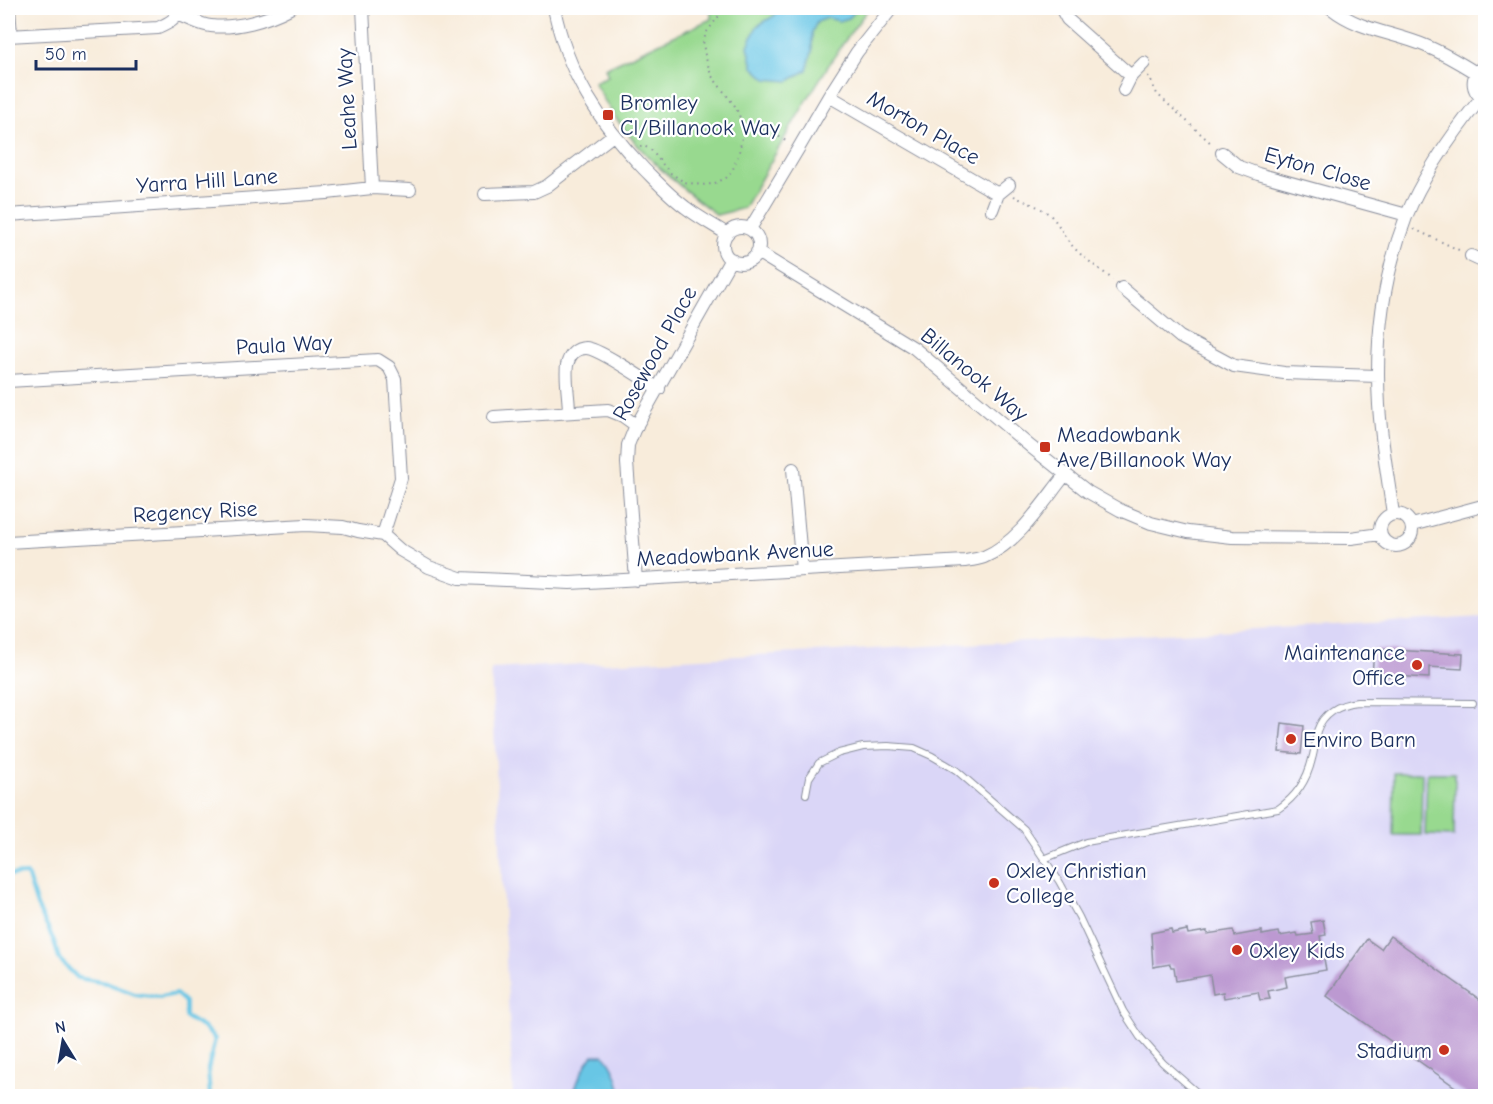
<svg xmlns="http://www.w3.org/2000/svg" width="1493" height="1104" viewBox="0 0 1493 1104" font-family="'Comic Neue',sans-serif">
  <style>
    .built { fill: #dad6f7 }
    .green { fill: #98d98f; stroke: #5a8476; stroke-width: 1.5 }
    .water { fill: #67c6e5; stroke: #417aa2; stroke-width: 1.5 }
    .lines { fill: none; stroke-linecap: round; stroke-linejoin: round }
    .stream { stroke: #67c6e5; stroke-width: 4 }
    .building { fill: #bc99d1 }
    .lane-casing { stroke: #8a8e9c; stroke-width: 8 }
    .street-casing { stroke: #8a8e9c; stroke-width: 14 }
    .path { stroke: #8a8e9c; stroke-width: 2; stroke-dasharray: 1.5 4.5; stroke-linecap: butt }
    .lane { stroke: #fff; stroke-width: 6 }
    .street { stroke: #fff; stroke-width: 12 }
    .poi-dot { fill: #c8321e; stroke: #fff; stroke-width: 2 }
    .labels { text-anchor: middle; stroke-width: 4.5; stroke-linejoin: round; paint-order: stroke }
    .street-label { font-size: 22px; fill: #1b2f5e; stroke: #fff }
    .poi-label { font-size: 22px; fill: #1b2f5e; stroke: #fff; text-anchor: start }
  </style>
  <rect width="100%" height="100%" fill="#fff"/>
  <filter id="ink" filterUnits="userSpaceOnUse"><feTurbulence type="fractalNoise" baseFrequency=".0167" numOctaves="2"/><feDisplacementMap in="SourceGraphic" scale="12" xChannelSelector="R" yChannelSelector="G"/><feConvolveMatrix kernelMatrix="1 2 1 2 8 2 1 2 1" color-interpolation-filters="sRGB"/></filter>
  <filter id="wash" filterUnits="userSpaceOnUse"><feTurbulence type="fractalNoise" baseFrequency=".008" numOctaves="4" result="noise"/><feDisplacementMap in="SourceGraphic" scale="24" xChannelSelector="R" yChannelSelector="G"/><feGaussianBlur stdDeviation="1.35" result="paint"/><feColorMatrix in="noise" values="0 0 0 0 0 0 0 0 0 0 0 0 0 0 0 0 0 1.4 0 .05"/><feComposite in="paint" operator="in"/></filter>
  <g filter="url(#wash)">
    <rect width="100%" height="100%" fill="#f8ecdb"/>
    <path class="built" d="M1485 617V1096H513L491 669Z"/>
    <path class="green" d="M711 8H869C821 70 784 140 744 208L717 215C678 186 640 154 613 114 606 104 600 93 594 82L608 76 605 68 711 19Z
      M1394 773H1422L1421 835H1393Z
      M1427 773H1455L1454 836 1425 835Z"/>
    <path class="water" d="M780 8H858L849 18 839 21 827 18 817 22 812 32V52L807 70 789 81 766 79 753 67 748 46 757 26 774 16Z
      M593 1055H604C615 1066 619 1081 621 1096H573C577 1081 582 1068 593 1055Z"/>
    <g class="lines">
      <path class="stream" d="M8 875 27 874 37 906 54 941 59 959 78 978 106 983 135 994 160 997 176 994 185 1002V1017L204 1028 215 1039 208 1069 210 1096"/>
    </g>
    <g id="blocks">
      <path class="building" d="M1374 649 1463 654 1462 669 1429 667V678L1372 675Z
        M1282 723 1304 726 1301 754 1279 752Z
        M1323 920 1326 935 1320 936 1326 970 1285 977 1287 987 1268 991 1270 999 1260 1000 1258 992 1224 998 1223 992 1213 994 1210 975 1176 981 1174 967H1171L1170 964 1153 967 1151 933 1171 929 1172 933 1187 930 1188 934 1207 931V934L1233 930 1235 936 1262 931V935L1279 932 1280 936 1297 933 1298 936 1313 934 1311 922Z
        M1390 936 1486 1004V1096H1468L1327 996 1367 939 1381 949Z"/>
    </g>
  </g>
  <g filter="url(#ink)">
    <use href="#blocks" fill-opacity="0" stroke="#8a8e9c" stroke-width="1.5"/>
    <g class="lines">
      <g class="lane-casing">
        <path id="lane" d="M806 794 809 778 819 763 839 753 863 747 888 746 914 748 932 756 956 770 1024 829 1059 881 1079 917 1123 1011 1140 1037 1163 1063 1201 1096
          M1044 859 1086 842 1278 809C1296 797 1307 781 1312 759 1315 750 1315 740 1317 731 1323 713 1339 704 1357 702L1473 703"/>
      </g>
      <g class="street-casing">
        <path id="street" d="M9 8 11 35
          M363 8 372 188
          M554 8C567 73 599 122 644 169 657 182 670 196 685 207 698 217 713 225 727 234
          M1061 8 1067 19 1131 76
          M1331 8C1360 31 1393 32 1426 46 1443 53 1460 63 1476 73
          M179 15C189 18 200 25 211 26 236 29 267 20 290 8
          M8 36 158 28C169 23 177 19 181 8
          M1486 65C1470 73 1469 92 1486 100
          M1124 90 1131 76 1144 63
          M829 96 998 194
          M1222 153 1239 167 1258 174 1407 215
          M485 194 534 192 547 186 613 135
          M8 202V199
          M992 210 998 194 1009 185
          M8 215 327 193 372 188 410 190
          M723 245a18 18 0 1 1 36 0a18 18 0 1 1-36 0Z
          M750 229 798 149 829 96 857 52 892 8
          M757 252 914 348 1031 447 1088 492 1120 510 1151 523 1188 532 1232 537 1351 538 1380 534
          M1471 256 1486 263
          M1122 288 1180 337 1234 366 1284 373 1378 376
          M8 381 378 360 389 367 395 379 401 478 383 535
          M569 412C569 399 565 378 567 365 569 356 575 348 586 348 598 348 645 380 659 389
          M494 417 608 410 623 416 637 426
          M793 469 802 570
          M1380 530a16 16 0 1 1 32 0a16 16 0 1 1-32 0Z
          M1393 514C1388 478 1381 441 1379 405 1375 341 1383 277 1406 217 1423 175 1453 133 1481 98
          M1412 525 1486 505
          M383 535 400 550 429 567 460 578 570 583 965 561C971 560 978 559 984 557 1019 542 1042 504 1065 475
          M8 542 306 525 343 527 358 531 383 535
          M636 580 627 463 628 445 634 430 731 259"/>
      </g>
      <path class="path" d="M1148 76 1150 79 1157 94 1213 145
        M745 127C764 126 773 133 789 143
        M640 147 644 146 651 150 669 172 684 182 701 185 713 184 726 178 733 169 739 153 744 127 735 106 711 75 705 55 703 44 706 33 725 8
        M1014 196C1026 203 1041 206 1051 216 1059 224 1063 234 1070 243 1081 257 1099 268 1113 280
        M1414 229 1461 251"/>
      <use href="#lane" class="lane"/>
      <use href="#street" class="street"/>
    </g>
  </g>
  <g class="poi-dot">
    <rect x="602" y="109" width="12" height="12" rx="3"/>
    <rect x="1039" y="441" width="12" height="12" rx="3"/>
    <circle cx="1417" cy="665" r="6"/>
    <circle cx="1291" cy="739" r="6"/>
    <circle cx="994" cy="883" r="6"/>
    <circle cx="1237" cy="950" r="6"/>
    <circle cx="1444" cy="1050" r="6"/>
  </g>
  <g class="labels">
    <g class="street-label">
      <text transform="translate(346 99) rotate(-93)" y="8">Leahe Way</text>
      <text transform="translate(924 127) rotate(30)" y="8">Morton Place</text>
      <text transform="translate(1318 168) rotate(16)" y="8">Eyton Close</text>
      <text transform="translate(207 180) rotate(-4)" y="8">Yarra Hill Lane</text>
      <text transform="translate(284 344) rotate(-3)" y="8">Paula Way</text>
      <text transform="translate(654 353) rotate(-61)" y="8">Rosewood Place</text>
      <text transform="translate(975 374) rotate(40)" y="8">Billanook Way</text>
      <text transform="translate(195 511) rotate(-3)" y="8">Regency Rise</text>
      <text transform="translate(735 553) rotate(-3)" y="8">Meadowbank Avenue</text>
    </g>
    <g class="poi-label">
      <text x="620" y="110">Bromley<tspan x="620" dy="25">Cl/Billanook Way</tspan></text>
      <text x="1057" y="442">Meadowbank<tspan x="1057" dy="25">Ave/Billanook Way</tspan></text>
      <text x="1405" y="660" text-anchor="end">Maintenance<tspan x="1405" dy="25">Office</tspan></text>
      <text x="1303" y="747">Enviro Barn</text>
      <text x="1006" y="878">Oxley Christian<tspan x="1006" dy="25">College</tspan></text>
      <text x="1249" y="958">Oxley Kids</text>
      <text x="1432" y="1058" text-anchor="end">Stadium</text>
    </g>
  </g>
  <rect width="1493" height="1104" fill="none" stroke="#fff" stroke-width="30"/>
  <g transform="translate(63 1041) rotate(349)" stroke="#ffffff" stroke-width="4.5" paint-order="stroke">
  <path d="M0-4.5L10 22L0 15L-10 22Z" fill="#1b2f5e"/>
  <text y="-9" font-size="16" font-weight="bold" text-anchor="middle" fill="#1b2f5e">N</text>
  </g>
  <path d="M36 60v9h100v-9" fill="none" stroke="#1b2f5e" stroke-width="3"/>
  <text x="45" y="60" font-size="18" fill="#1b2f5e" stroke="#ffffff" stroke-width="4.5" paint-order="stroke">50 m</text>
</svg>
